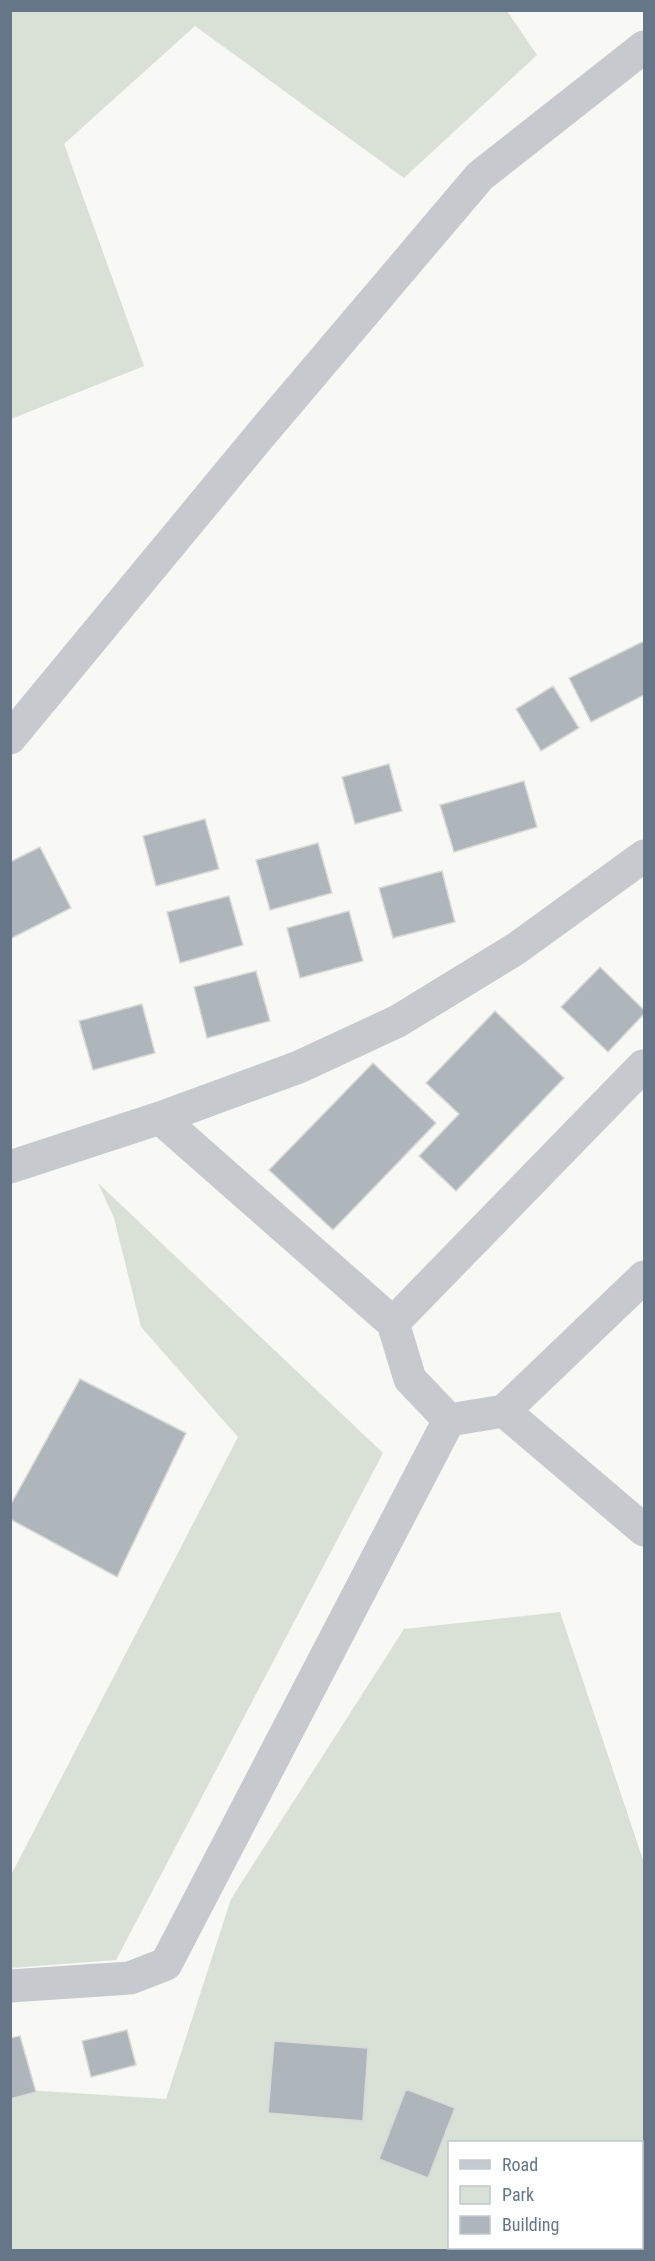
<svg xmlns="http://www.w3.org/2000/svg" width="655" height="2261" viewBox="0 0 655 2261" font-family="'Roboto Condensed',sans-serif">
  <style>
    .green { fill: #d9e0d6; fill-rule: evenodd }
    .building { fill: #aeb6bc; stroke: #d9dad7; stroke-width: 1.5 }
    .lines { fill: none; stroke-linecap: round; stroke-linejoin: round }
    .minor { stroke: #c6c9cd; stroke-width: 33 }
  </style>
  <rect width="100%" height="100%" fill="#f8f8f5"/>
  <path class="green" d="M11 10 507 11 537 55 404 178 195 26 64 144 144 366 11 419Z
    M98 1183 383 1453 116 1960 11 1968V1875L238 1437 141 1327 114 1218Z
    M560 1612 644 1863V2250H11L10 2101 26 2090 166 2099 231 1899 404 1629ZM450 2142H642V2248H450Z"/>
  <path class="building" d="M644 641V695L591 722 569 678Z
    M553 686 579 728 541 751 516 709Z
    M389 764 402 811 355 824 342 777Z
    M524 781 537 827 454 852 440 805Z
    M205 819 219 869 156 886 143 836Z
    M318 843 332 893 270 910 256 860Z
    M40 847 71 908 10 939V862Z
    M442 871 455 922 393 938 379 888Z
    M229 896 243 945 180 963 167 912Z
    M349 911 363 961 300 978 287 928Z
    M600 967 644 1010V1014L608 1052 561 1007Z
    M256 971 270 1021 207 1038 194 987Z
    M142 1004 155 1053 93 1070 79 1021Z
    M495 1011 564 1078 456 1191 419 1156 459 1114 426 1083Z
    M373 1063 436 1123 333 1230 269 1170Z
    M80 1379 186 1433 117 1577 10 1519V1506Z
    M127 2030 136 2065 91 2077 82 2041Z
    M20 2036 36 2092 10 2099V2038Z
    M274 2041 368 2048 363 2121 268 2113Z
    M406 2089 455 2108 428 2178 379 2159Z"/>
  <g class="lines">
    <path class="minor" d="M10 738 263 432 480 176 644 47
      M160 1118 393 1323 643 1066
      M10 1167 160 1118 299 1067 398 1021 517 948 644 856
      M644 1277 504 1411 644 1530
      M393 1323 410 1379 449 1420
      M10 1986 130 1978 166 1964 449 1420 504 1411"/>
  </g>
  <rect width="655" height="2261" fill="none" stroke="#657688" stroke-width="24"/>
  <rect x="448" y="2141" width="195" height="108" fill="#ffffff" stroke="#c1c8cf" stroke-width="1.5"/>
  <rect x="460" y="2160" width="30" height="9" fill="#c6c9cd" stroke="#c1c8cf" stroke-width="1.5"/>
  <text x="502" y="2171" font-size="18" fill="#657688">Road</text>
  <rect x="460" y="2186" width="30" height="18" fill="#d9e0d6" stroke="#c1c8cf" stroke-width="1.5"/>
  <text x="502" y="2201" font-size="18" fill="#657688">Park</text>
  <rect x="460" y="2216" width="30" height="18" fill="#aeb6bc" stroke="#c1c8cf" stroke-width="1.5"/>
  <text x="502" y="2231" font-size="18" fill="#657688">Building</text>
</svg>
